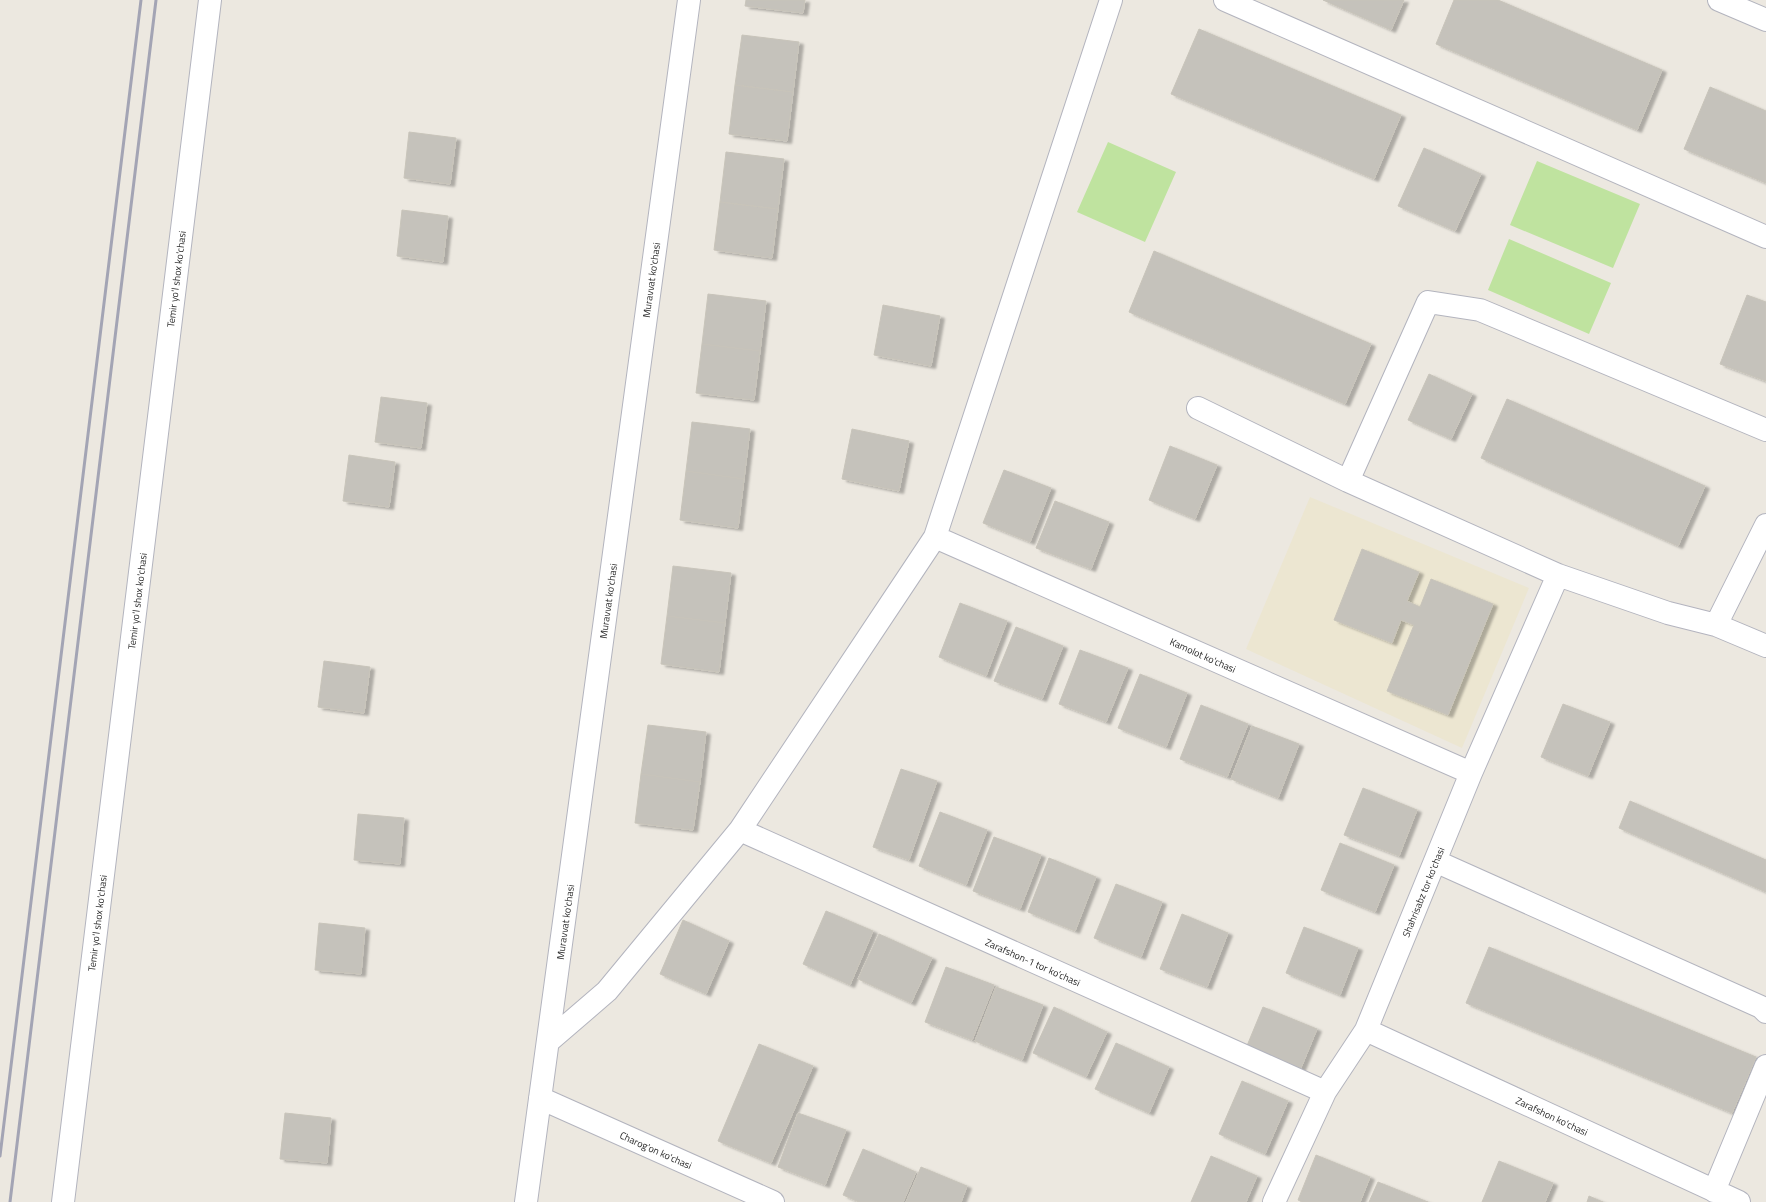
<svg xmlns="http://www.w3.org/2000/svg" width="1766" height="1202" viewBox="0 0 1766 1202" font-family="'Titillium Web',sans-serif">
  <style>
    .education { fill: #ece6d1 }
    .pitch { fill: #bfe39f }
    .building { fill: #c5c2bb; stroke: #c8c4ba; filter: url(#shadow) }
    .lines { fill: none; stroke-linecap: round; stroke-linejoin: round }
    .minor-casing { stroke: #b3b4be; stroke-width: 24 }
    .minor { stroke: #fff; stroke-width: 22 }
    .rail { stroke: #a3a4b4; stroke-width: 3 }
    .labels { text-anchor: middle; stroke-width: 3; stroke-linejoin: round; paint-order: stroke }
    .street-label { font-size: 10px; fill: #2c2c2c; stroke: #fff }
  </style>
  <defs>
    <filter id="shadow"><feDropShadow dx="4.5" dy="2.5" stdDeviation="1" flood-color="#0004"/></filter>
  </defs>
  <rect width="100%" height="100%" fill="#ece8e0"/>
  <path class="education" d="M1310 497 1529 588 1462 748 1246 649Z"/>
  <path class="pitch" d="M1108 142 1176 172 1145 242 1077 212Z
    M1537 161 1640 204 1613 268 1510 225Z
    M1509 239 1611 283 1589 334 1488 290Z"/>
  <path class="building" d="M746 0H805L803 13 745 6Z
    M1323 0H1404L1391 30Z
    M1454 0H1498L1662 70 1637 130 1436 44Z
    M1199 29 1401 115 1374 179 1171 94Z
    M742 35 799 42 793 92 735 85Z
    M735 85 793 92 787 141 729 134Z
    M1710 87 1766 111V183L1684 149Z
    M409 132 456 138 450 184 404 178Z
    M1424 148 1481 174 1455 231 1398 206Z
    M726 152 784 159 778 209 720 202Z
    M720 202 778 209 772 258 714 250Z
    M402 210 448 216 443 262 397 256Z
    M1154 251 1371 344 1345 404 1129 312Z
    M708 294 766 301 760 351 702 344Z
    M1747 295 1766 302V381L1720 364Z
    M883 305 940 316 931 366 874 355Z
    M702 344 760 351 754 400 696 393Z
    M1429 374 1472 394 1451 439 1408 420Z
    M381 397 427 403 421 448 375 442Z
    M1507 399 1705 486 1678 546 1481 458Z
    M692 422 750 429 744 479 686 471Z
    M852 429 909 441 899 491 842 479Z
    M1170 446 1217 465 1195 519 1149 500Z
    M349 455 395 462 389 507 343 501Z
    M1004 470 1051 488 1030 542 983 523Z
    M686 471 744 479 738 528 680 520Z
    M1055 501 1109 522 1091 569 1036 548Z
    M1362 549 1419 572 1407 601 1420 607 1431 579 1493 604 1448 715 1387 691 1414 625 1401 620 1392 643 1334 620Z
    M673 566 731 573 725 623 667 616Z
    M960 603 1007 621 986 676 939 657Z
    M667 616 725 623 719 672 661 664Z
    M1016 627 1063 646 1042 699 994 681Z
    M1080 650 1128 668 1106 722 1059 704Z
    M324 661 370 667 364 713 318 707Z
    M1140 674 1187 693 1166 747 1118 728Z
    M1563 704 1610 722 1588 776 1541 757Z
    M1201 705 1248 724 1227 777 1180 759Z
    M648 725 706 732 700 782 641 774Z
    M1252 726 1299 744 1278 798 1231 779Z
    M901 769 937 781 909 860 873 847Z
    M641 774 700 782 693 830 635 823Z
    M1363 788 1417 810 1399 856 1344 835Z
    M1630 801 1766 860V892L1619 828Z
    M940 812 987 830 966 885 919 866Z
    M358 814 404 818 400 864 354 860Z
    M994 837 1041 855 1020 909 973 891Z
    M1340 843 1394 865 1375 912 1321 890Z
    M1049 858 1096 877 1075 931 1028 912Z
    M1116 884 1162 902 1141 957 1094 938Z
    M826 911 873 931 850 985 803 964Z
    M1182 914 1228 933 1207 987 1160 969Z
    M683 920 729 941 706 994 660 974Z
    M319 923 365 928 361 974 315 970Z
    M1304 927 1358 948 1340 995 1286 973Z
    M879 934 932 958 911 1003 858 979Z
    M1489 947 1756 1057 1732 1113 1466 1003Z
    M946 967 994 985 972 1040 925 1022Z
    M996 987 1043 1005 1022 1060 975 1041Z
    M1054 1007 1107 1032 1086 1077 1033 1053Z
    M1263 1007 1317 1029 1298 1075 1244 1053Z
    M1116 1043 1169 1067 1149 1113 1095 1089Z
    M759 1044 813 1066 771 1163 718 1141Z
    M1242 1081 1288 1101 1265 1154 1219 1134Z
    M285 1113 331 1118 327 1163 280 1159Z
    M798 1113 846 1130 825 1185 778 1167Z
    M863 1149 916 1172 903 1202H859L843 1195Z
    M1316 1155 1370 1177 1360 1202H1302L1298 1200Z
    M1211 1156 1257 1176 1246 1202H1191Z
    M1499 1161 1553 1183 1545 1202H1482Z
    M921 1167 967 1186 961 1202H906Z
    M1378 1182 1428 1202H1369Z
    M1589 1196 1603 1202H1587Z"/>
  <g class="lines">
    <g class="minor-casing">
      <path id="minor" d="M1225 0 1766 237
        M1719 0 1766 20
        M1198 408 1348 481 1558 575 1668 613 1716 625 1766 646
        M1348 481 1428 302 1480 310 1766 430
        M935 537 1471 773
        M1716 625 1766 525
        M740 830 1325 1092
        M1435 861 1761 1007 1766 1012
        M1366 1030 1739 1202
        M549 1041 607 991 740 830 935 537 1111 0
        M540 1098 773 1202
        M1714 1191 1766 1066
        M63 1202 210 0
        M526 1202 689 0
        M1274 1202 1325 1092 1366 1030 1471 773 1558 575"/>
    </g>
    <use href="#minor" class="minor"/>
    <path class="rail" d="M0 1156 141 0
      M10 1202 156 0"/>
  </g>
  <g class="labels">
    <g class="street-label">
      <text transform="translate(176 279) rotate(-83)" y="4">Temir yo'l shox ko'chasi</text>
      <text transform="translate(651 280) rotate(-82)" y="4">Muravvat ko'chasi</text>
      <text transform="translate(137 601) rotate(-83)" y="4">Temir yo'l shox ko'chasi</text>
      <text transform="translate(608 601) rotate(-82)" y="4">Muravvat ko'chasi</text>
      <text transform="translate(1203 655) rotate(24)" y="4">Kamolot ko'chasi</text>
      <text transform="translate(1423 892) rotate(-68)" y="4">Shahrisabz tor ko'chasi</text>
      <text transform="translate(565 922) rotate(-82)" y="4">Muravvat ko'chasi</text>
      <text transform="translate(97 923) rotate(-83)" y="4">Temir yo'l shox ko'chasi</text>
      <text transform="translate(1033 962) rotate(24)" y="4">Zarafshon-1 tor ko'chasi</text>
      <text transform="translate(1552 1116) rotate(25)" y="4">Zarafshon ko'chasi</text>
      <text transform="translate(656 1150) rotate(24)" y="4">Charog'on ko'chasi</text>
    </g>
  </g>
</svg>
